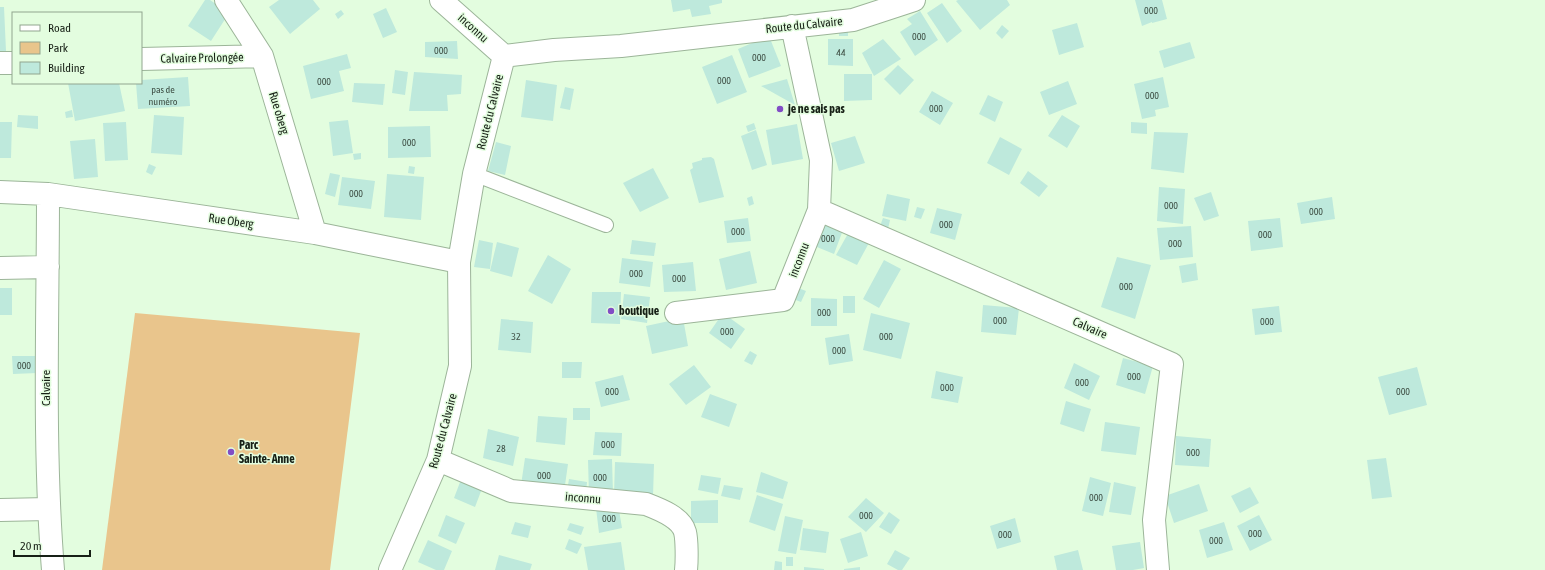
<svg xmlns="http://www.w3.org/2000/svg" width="1545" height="570" viewBox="0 0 1545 570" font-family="'Asap Condensed',sans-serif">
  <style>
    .green { fill: #e9c58c }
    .building { fill: #bee9dc }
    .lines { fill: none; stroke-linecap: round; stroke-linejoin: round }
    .service-casing { stroke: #9cb599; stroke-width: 16 }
    .minor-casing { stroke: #9cb599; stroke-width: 24 }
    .service { stroke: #fff; stroke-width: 14 }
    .minor { stroke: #fff; stroke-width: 22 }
    .poi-dot { fill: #814dc5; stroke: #e3fddf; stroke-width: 1.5 }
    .labels { text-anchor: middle; stroke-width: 3; stroke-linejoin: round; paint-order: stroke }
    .number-label { font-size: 10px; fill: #415248 }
    .street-label { font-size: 12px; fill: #172016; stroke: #e3fddf }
    .poi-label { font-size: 12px; font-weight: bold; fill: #172016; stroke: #e3fddf; text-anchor: start }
  </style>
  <rect width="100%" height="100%" fill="#e3fddf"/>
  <path class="green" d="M135 313 360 333 330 570H102Z"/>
  <path class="building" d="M205 0H210L229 13 211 41 188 26Z
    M279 0H313L320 9 290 34 269 7Z
    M671 0H722V3L709 6 711 14 692 17 690 9 673 12Z
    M958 0H1007L1010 5 980 30 956 1Z
    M1135 0H1162L1167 19 1152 23V22L1142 26Z
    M942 3 962 31 947 43 927 13Z
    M0 7H4L6 51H0Z
    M386 8 397 32 383 38 373 14Z
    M341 10 344 14 338 19 335 14Z
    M920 11 938 40 915 56 900 32 912 24 907 19Z
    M1077 23 1084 47 1059 55 1052 30Z
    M1002 25 1009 31 1002 39 996 33Z
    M839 29H848V36H839Z
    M769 36 781 66 749 78 738 49Z
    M828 39H853V66L828 65Z
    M883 39 901 59 874 76 862 53Z
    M457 41 458 59 425 57V42Z
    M1190 42 1195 58 1164 68 1159 51Z
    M347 54 351 68 339 71 344 91 311 99 303 66Z
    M732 55 747 92 717 104 702 67Z
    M898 65 914 80 900 95 884 79Z
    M395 70 408 72 405 95 392 93Z
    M414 72 462 75 461 94 447 95 448 111H409Z
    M844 74H872V100L844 101Z
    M188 77 190 106 138 109 136 83H141V80Z
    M1163 77 1169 107 1155 110 1156 116 1142 119 1134 84Z
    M787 79 795 105 761 86Z
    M526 80 557 85 553 121 521 117Z
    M1068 81 1077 104 1049 115 1040 92Z
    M68 83H119L125 111 75 121Z
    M354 83 385 84 383 105 352 102Z
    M565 87 574 89 570 110 560 108Z
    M932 91 953 103 940 125 919 112Z
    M988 95 1003 102 995 122 979 114Z
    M72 110 73 117 66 118 65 112Z
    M18 115 38 116V129L17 127Z
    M154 115 184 117 182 155 151 153Z
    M1062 115 1080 126 1067 148 1048 136Z
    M348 120 353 153 333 156 329 122Z
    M0 122H12L11 158H0Z
    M126 122 128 160 105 161 103 123Z
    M1131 122 1147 123V134L1131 133Z
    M754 123 756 129 748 132 746 126Z
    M797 124 803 159 772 165 766 130Z
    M430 126 431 157 388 158V127Z
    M756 130 767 165 752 170 741 136Z
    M1154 132 1188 133 1184 173 1151 169Z
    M855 136 865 163 839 171 831 143Z
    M1000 137 1022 149 1009 175 987 163Z
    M95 139 98 177 74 179 70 141Z
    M496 142 511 146 505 175 488 171Z
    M361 153V159L354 160 353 154Z
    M711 157 714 159 724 197 699 203 690 170 693 168 692 163 702 160V158Z
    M149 164 156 167 152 175 146 172Z
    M409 166 415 167 414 174 408 173Z
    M653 168 669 198 640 212 623 183Z
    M1028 171 1048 186 1039 197 1020 183Z
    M330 173 340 175 335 197 325 194Z
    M387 174 424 177 421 220 384 217Z
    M342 177 375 181 371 209 338 205Z
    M1159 187 1185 189 1183 224 1157 221Z
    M1211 192 1219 216 1204 221 1194 198Z
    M887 194 910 199 906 221 882 216Z
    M752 196 754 204 749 206 747 198Z
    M1332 197 1335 219 1301 224 1297 203Z
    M917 207 925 209 921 219 914 217Z
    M937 208 962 214 955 240 930 233Z
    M748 218 751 241 727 243 724 221Z
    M883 218 890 220 888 229 880 226Z
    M1280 218 1283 247 1251 251 1248 221Z
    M822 222 843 230 834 254 812 245Z
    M1191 226 1193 257 1160 260 1157 228Z
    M850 230 870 241 857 265 836 255Z
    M479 240 493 243 490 269 474 267Z
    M632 240 656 243 654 256 630 254Z
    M497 242 519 248 512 277 490 271Z
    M750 251 757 283 726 290 719 259Z
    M548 255 571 269 552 304 528 291Z
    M1117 257 1151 265 1135 319 1101 307Z
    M622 258 653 262 650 287 619 283Z
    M884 260 901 269 879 308 863 299Z
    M693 262 696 291 664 292 662 265Z
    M1196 263 1198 280 1182 283 1179 266Z
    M793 286 806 291 801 302 788 297Z
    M0 288H12V315H0Z
    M592 292H621L620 324 591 323Z
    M624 294 650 297 647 323 621 319Z
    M843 296H855V313H843Z
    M811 298 837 299V326H811Z
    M983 305 1019 308 1016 335 981 332Z
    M1279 306 1282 332 1255 335 1252 309Z
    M723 313 745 329 731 349 709 333Z
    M871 313 910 323 901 359 863 350Z
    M683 318 688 346 652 354 646 326Z
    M501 319 533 322 531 353 498 350Z
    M849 334 853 361 829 365 825 338Z
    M750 351 757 355 752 365 744 361Z
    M12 356H36L37 373 13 374Z
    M1123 358 1153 366 1145 394 1116 385Z
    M562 362H582L581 378H562Z
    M1074 363 1100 376 1089 400 1064 388Z
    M694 365 711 387 686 405 669 384Z
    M1417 367 1427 405 1389 415 1378 377Z
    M936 371 963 377 958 403 931 398Z
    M623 375 630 400 601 407 595 382Z
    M710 394 737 404 729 427 701 417Z
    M1066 401 1091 409 1084 432 1060 424Z
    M573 408H590V420H573Z
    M538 416 567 418 565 445 536 442Z
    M1105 422 1140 427 1136 455 1101 451Z
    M488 429 519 437 513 466 483 458Z
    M595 432 622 433 621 456 593 455Z
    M1176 436 1211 439 1209 467 1175 465Z
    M525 458 568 464 564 492 521 485Z
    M1386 458 1392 497 1372 499 1367 460Z
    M612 459 613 494 589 495 588 460Z
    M615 462 654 464 653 496 614 494Z
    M761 472 788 482 783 499 756 492Z
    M701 475 721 478 718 494 698 490Z
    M462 477 483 486 475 507 454 498Z
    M1090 477 1111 483 1103 516 1082 511Z
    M569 479 587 482 586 493 567 491Z
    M1114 482 1136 487 1131 515 1109 512Z
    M1199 484 1208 511 1174 523 1165 496Z
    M724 485 743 488 740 500 721 496Z
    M1250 487 1259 503 1240 513 1231 496Z
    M757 495 783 504 775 531 749 522Z
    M866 498 884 513 866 532 848 517Z
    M718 500V523H691V501Z
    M618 504 622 528 599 533 596 508Z
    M889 512 900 520 891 534 879 527Z
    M446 515 465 523 456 544 438 536Z
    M1259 515 1272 540 1250 551 1237 526Z
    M785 516 803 520 796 554 778 551Z
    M1015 518 1021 542 997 549 990 526Z
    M515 522 531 526 528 538 511 534Z
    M1224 522 1233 550 1207 558 1199 530Z
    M570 523 584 527 581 535 567 530Z
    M803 528 829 532 826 553 800 550Z
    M861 532 868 556 848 563 840 539Z
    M569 539 582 544 577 554 565 549Z
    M428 540 452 551 444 570H436L418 562Z
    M621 542 625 570H588L584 547Z
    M1140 542 1144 568 1133 570H1116L1112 546Z
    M895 550 910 558 902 570H898L887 564Z
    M1078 550 1083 570H1057L1054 556Z
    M499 555 532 564 530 570H495Z
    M786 557H793V566H786Z
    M775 561 782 562V570H774Z
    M804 567 824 569V570H804Z
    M860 567V570H844V569Z"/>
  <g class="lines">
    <g class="service-casing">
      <path id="service" d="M474 174 606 225"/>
    </g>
    <g class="minor-casing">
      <path id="minor" d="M226 0 262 56 315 233
        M441 0 504 56
        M504 56 554 50 621 46 853 20 914 0
        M141 59 262 56
        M0 63H13
        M0 192 48 194 315 233 459 262
        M48 194C48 320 43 445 53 570
        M819 210 1172 364 1154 520 1158 570
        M0 268 48 267
        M676 313 783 300 819 210 821 160 792 26
        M438 460 511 491 646 504C659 509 681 517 685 532 687 540 687 561 686 570
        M0 510 48 509
        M390 570 438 460 460 366 459 262 474 174 504 56"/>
    </g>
    <use href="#service" class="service"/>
    <use href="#minor" class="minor"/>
  </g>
  <g class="poi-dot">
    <circle cx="780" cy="109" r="4"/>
    <circle cx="611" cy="311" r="4"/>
    <circle cx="231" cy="452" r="4"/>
  </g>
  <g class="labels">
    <g class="number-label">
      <text x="1151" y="14">000</text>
      <text x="919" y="40">000</text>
      <text x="441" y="54">000</text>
      <text x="841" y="56">44</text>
      <text x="759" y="61">000</text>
      <text x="724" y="84">000</text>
      <text x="324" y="85">000</text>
      <text x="163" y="93">pas de<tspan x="163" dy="12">numéro</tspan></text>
      <text x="1152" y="99">000</text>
      <text x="936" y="112">000</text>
      <text x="409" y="146">000</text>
      <text x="356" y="197">000</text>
      <text x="1171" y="209">000</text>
      <text x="1316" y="215">000</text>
      <text x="946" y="228">000</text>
      <text x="738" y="235">000</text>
      <text x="1265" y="238">000</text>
      <text x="828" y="242">000</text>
      <text x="1175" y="247">000</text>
      <text x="636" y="277">000</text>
      <text x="679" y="282">000</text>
      <text x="1126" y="290">000</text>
      <text x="824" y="316">000</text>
      <text x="1000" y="324">000</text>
      <text x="1267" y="325">000</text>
      <text x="727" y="335">000</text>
      <text x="516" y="340">32</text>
      <text x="886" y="340">000</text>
      <text x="839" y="354">000</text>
      <text x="24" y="369">000</text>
      <text x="1134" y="380">000</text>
      <text x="1082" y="386">000</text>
      <text x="947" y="391">000</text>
      <text x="612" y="395">000</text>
      <text x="1403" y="395">000</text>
      <text x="608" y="448">000</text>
      <text x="501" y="452">28</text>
      <text x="1193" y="456">000</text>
      <text x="544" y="479">000</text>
      <text x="600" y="481">000</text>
      <text x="1096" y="501">000</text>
      <text x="866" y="519">000</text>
      <text x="609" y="522">000</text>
      <text x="1255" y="537">000</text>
      <text x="1005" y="538">000</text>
      <text x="1216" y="544">000</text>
    </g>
    <g class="street-label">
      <text transform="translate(804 25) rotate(-6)" y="4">Route du Calvaire</text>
      <text transform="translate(473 28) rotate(42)" y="4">inconnu</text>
      <text transform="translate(202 58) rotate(-1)" y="4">Calvaire Prolongée</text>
      <text transform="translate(490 112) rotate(-76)" y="4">Route du Calvaire</text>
      <text transform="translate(279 113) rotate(73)" y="4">Rue oberg</text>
      <text transform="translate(231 221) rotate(8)" y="4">Rue Oberg</text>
      <text transform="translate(799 260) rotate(-69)" y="4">inconnu</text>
      <text transform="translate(1090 328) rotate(24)" y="4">Calvaire</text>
      <text transform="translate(46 388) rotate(-90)" y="4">Calvaire</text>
      <text transform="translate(443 431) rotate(-75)" y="4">Route du Calvaire</text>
      <text transform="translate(583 498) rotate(5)" y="4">inconnu</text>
    </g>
    <g class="poi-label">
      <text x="788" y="113">je ne sais pas</text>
      <text x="619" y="315">boutique</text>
      <text x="239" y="449">Parc<tspan x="239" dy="14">Sainte- Anne</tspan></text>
    </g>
  </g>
  <rect x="12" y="12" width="130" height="72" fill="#e3fddf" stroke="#91a58f"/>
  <rect x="20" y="25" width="20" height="6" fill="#ffffff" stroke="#91a58f"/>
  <text x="48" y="32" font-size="12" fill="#172016">Road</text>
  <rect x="20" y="42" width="20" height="12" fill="#e9c58c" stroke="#91a58f"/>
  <text x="48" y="52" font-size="12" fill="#172016">Park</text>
  <rect x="20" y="62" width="20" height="12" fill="#bee9dc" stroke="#91a58f"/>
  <text x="48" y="72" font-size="12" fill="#172016">Building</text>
  <path d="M14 550v6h76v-6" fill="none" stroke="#172016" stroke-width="2"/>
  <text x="20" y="550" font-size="12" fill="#172016" stroke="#e3fddf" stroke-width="3" paint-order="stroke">20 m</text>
</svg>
